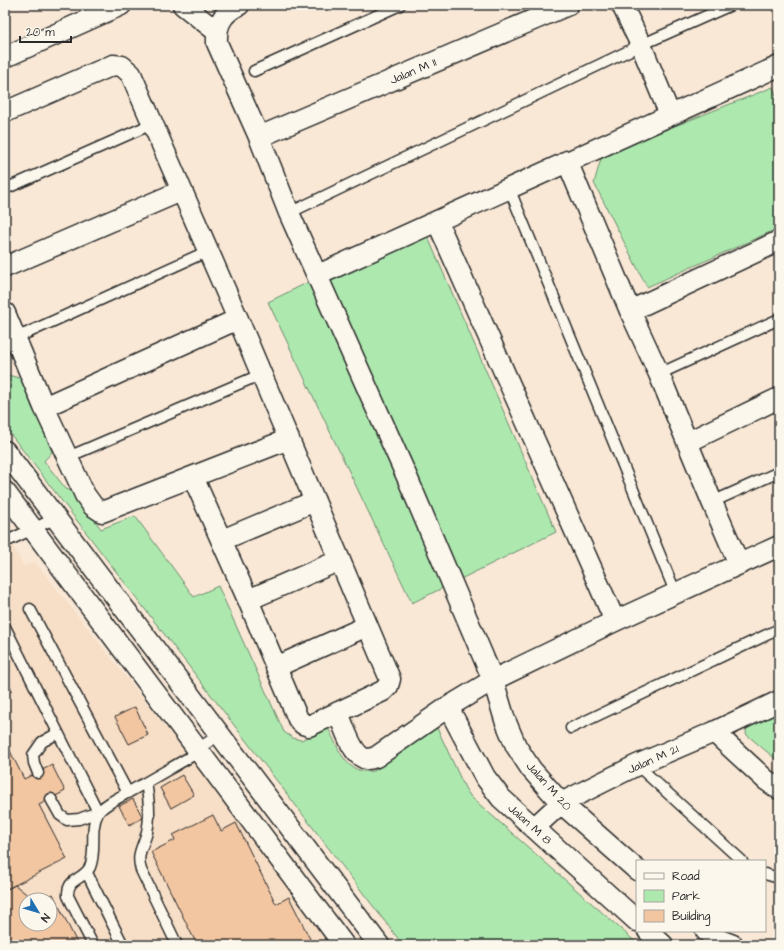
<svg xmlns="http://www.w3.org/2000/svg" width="784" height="950" viewBox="0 0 784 950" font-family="'Architects Daughter',sans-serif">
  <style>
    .built { fill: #f7dec6; fill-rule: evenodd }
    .green { fill: #ade9af; stroke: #6c8a6d }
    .building { fill: #f3c6a2; stroke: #2b2b2b }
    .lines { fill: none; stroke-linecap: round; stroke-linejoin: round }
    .lane-casing { stroke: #2b2b2b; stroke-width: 13 }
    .street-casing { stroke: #2b2b2b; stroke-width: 23 }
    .lane { stroke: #fbf7ec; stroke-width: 10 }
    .street { stroke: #fbf7ec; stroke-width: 20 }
    .labels { text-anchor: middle; stroke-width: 3; stroke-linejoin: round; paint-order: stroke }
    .street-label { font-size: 12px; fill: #2b2b2b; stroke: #fbf7ec }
  </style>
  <rect width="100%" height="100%" fill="#f9e8d6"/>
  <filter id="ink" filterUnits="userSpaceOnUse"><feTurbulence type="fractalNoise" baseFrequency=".025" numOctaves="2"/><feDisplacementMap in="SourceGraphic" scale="8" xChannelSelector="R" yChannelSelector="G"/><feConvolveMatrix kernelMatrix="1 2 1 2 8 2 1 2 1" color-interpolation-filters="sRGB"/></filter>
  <g filter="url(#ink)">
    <path class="built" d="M5 530 24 567 35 562 210 783 332 945H5ZM26 900H50V924H26Z"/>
    <path class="green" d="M773 87 779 103V228L647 287 594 183 602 155Z
      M423 226 556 532 412 603 268 302Z
      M5 370 8 375 23 379 52 452 44 461 66 489 73 491 101 529 135 516 194 597 218 586 284 732 293 738 301 740 328 728C340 750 345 775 374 771L437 728 465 788 471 797 639 945H403L5 427Z
      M779 706V762L746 734 747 720Z"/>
    <path class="building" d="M5 676 12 690 5 694Z
      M135 707 148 735 129 744 115 717Z
      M5 741 24 779 52 765 65 791 39 805 67 859 5 890Z
      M182 775 194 795 171 808 160 788Z
      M133 799 143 818 129 825 119 806Z
      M213 815 221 831 236 823 276 904 289 897 313 945H197L151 852 175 840 173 835Z
      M15 885 34 900H26V924H50V900H41L53 894 78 945H5V890Z"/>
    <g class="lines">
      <g class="lane-casing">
        <path id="lane" d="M254 71 400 5
          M509 188 676 594
          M5 189 152 124
          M289 213 641 45 731 5
          M16 338 208 251
          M659 374 779 319
          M68 457 262 374
          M712 502 779 472
          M5 542 56 518
          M30 609 128 793
          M5 627 98 812 79 819 67 820 60 815 51 799
          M571 728 779 629
          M637 765 742 861
          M38 773 34 763 33 755 42 742 58 733
          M146 783C149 799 151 815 147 832 143 848 136 853 141 870L177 945
          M87 873 123 945
          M765 874 779 878
          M93 945 68 896C67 877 83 881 90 867 97 850 89 829 98 813 103 805 120 797 129 792 149 781 169 769 190 757L198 749 220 734"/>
      </g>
      <g class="street-casing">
        <path id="street" d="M183 5 216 31
          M239 5C222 13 216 25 217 43L259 137 289 213 407 477 493 680 505 720 516 746 531 769 561 803 637 870
          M622 5 641 45 670 115
          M5 57 121 5
          M5 112 113 65 122 66 131 74 238 319 390 679 388 686 383 691 309 726 303 724 298 719 248 600 193 477
          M259 137 568 5
          M567 161 630 311 659 374 712 502 739 564
          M437 221 615 621
          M5 267 181 191
          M318 275 779 66
          M630 311 779 241
          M5 313 44 407 85 495 93 506 102 512 289 439
          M44 407 238 319
          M688 442 779 398
          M5 451 379 945
          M5 492 344 945
          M222 540 315 501
          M248 600 340 560
          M276 667 367 626
          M448 707 485 777 501 798 637 921
          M338 712C343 724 352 757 367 759 370 759 373 758 376 757L448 707 493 680 615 621 779 546
          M714 732 766 780 779 789
          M534 828 561 803 637 765 714 732 779 701
          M648 931 663 945
          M706 931 720 940 733 945"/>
      </g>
      <use href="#lane" class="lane"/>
      <use href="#street" class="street"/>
    </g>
  </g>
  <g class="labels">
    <g class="street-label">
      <text transform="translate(413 71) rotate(-23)" y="4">Jalan M 11</text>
      <text transform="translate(653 759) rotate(-24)" y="4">Jalan M 21</text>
      <text transform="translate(549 786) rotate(48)" y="4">Jalan M 20</text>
      <text transform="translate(530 824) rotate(42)" y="4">Jalan M 8</text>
    </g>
  </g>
  <rect width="784" height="950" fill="none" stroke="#fbf7ec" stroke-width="20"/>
  <rect x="10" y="10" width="764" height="930" fill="none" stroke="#2b2b2b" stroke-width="1.5" filter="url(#ink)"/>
  <rect x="636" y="860" width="130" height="72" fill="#fbf7ec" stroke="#a8a59f"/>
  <rect x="644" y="873" width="20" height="6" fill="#fbf7ec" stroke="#a8a59f"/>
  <text x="672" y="880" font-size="12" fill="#2b2b2b">Road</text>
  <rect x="644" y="890" width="20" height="12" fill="#ade9af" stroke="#a8a59f"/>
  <text x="672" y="900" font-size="12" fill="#2b2b2b">Park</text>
  <rect x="644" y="910" width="20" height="12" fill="#f3c6a2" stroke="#a8a59f"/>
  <text x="672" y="920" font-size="12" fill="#2b2b2b">Building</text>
  <g transform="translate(38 912) rotate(128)"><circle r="19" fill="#fbf7ec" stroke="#a8a59f"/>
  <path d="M0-3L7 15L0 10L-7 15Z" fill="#1f6fb2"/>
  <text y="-6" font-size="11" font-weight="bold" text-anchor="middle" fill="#2b2b2b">N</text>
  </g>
  <path d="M20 36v6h51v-6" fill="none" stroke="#2b2b2b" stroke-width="2"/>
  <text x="26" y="36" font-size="12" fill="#2b2b2b" stroke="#fbf7ec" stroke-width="3" paint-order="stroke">20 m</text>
</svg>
